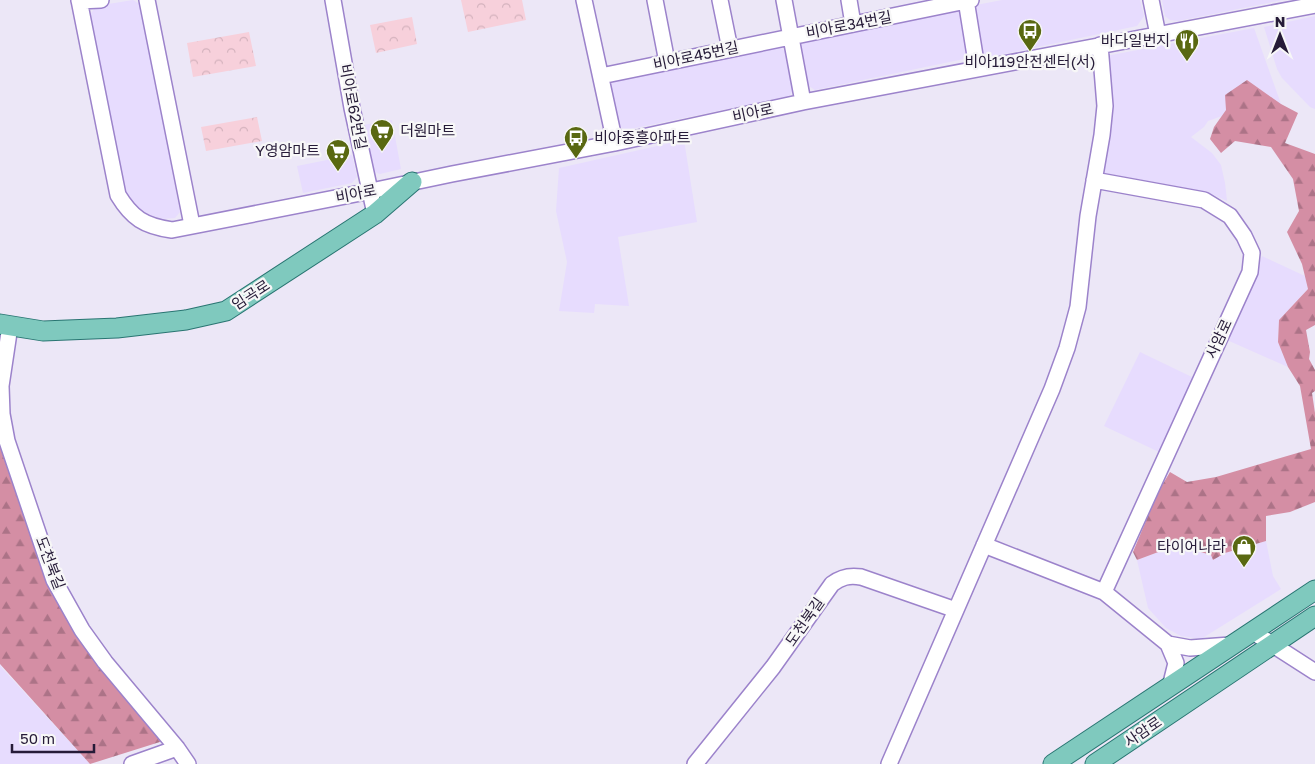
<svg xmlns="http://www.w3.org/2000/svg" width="1315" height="764" viewBox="0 0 1315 764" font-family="'Golos Text','Noto Sans KR',sans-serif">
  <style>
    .built { fill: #e7dcfe }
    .forest { fill: url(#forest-firs) }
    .park { fill: url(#park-crowns) }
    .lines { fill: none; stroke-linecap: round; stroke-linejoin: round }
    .minor-casing { stroke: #9c83cb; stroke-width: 18 }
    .major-casing { stroke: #297572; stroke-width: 21 }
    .minor { stroke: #fff; stroke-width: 15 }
    .major { stroke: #7fc9be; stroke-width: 19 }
    .labels { text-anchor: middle; stroke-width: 4.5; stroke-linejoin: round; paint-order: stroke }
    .street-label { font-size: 15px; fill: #261b38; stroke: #f7f7f7 }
    .poi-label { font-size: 15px; fill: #261b38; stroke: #f7f7f7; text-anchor: end }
  </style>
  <defs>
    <pattern id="forest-firs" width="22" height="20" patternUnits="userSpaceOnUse" patternTransform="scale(1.25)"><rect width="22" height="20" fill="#d48ea4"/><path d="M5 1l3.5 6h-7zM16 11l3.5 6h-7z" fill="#ac7387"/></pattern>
    <pattern id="park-crowns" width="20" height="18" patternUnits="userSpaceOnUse" patternTransform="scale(1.25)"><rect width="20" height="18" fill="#f7d0db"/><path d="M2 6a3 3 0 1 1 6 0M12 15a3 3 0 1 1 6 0" fill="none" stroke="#d4b2bd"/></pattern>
  </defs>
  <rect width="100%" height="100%" fill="#ece7f7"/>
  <path class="built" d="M133 0 141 5 180 212 175 218 162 219 150 215 134 205 125 196 90 15 96 6Z
    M1002 0H1140L1144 16 1137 26 990 57 981 51 973 10 976 5Z
    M1162 0H1283L1178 21 1170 20 1165 16Z
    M958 10 961 13 969 51 964 59 815 90 806 84 798 43 801 38Z
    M1315 16V109L1310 107 1282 78 1277 69 1264 27Z
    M1254 28 1281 104 1246 80 1222 116 1208 121 1204 127 1191 137 1212 153 1221 165 1225 183 1227 201 1207 192 1104 173 1101 167 1106 56Z
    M778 45 786 52 794 89 789 96 626 130 617 125 610 86 614 78Z
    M392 120 401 169 380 174 372 171 363 125Z
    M684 140 697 222 618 237 629 306 595 304 594 313 559 311 567 262 556 211 559 168Z
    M352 155 357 177 352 183 303 193 297 166Z
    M1262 256 1305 276 1308 289 1279 320 1278 342 1288 367 1227 340Z
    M1140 352 1194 378 1159 452 1104 426Z
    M1266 541 1273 576 1281 589 1201 639 1181 636 1166 628 1148 608 1137 560 1161 551 1187 548 1211 555 1213 559 1225 553Z
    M0 664 2 668 90 764H0Z"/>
  <path class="forest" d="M1247 80 1281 104 1298 113 1285 143 1315 154V325L1306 330 1310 352 1309 359 1315 370V391L1312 393 1315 413V502L1290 512 1266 516V541L1225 553 1213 560 1211 555 1187 548 1161 551 1137 560 1133 552 1158 492 1170 472 1187 482 1216 477 1311 449 1300 386 1288 367 1278 342 1279 320 1308 289 1302 264 1287 232 1299 211 1293 179 1271 147 1235 141 1221 153 1210 139 1214 127 1226 110 1225 95Z
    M0 415 57 589 163 741 90 764 0 664Z"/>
  <path class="park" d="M461 0H522L526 20 468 32Z
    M412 17 417 44 376 53 370 25Z
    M249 32 256 66 193 77 187 43Z
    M257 117 262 141 206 151 201 127Z"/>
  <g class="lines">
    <g class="minor-casing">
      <path id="minor" d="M79 0 118 195C132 218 144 226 172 230L371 191 452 174 615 143 803 102 1315 5
        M147 0 192 225
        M333 0 352 108 375 214
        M584 0 615 143
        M655 0 667 62
        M720 0 730 49
        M784 0 803 102
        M849 0 853 24
        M966 0 977 68
        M1151 0 1158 35
        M79 1 101 0
        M601 76 971 0
        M1094 180 1204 200 1230 216 1244 236 1252 253 1250 272 1104 592
        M10 326 1 386 2 414 7 441 54 580 82 630 105 662 177 748 188 764
        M984 545 1104 592 1168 644
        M1253 632 1315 672
        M1170 687 1176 663 1168 644 1190 648 1230 645
        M132 764 177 748
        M695 764 773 667 832 584C841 577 849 575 861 577L956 610
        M889 764 1052 389 1067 348 1078 307 1088 216 1102 135 1105 106 1100 45"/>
    </g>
    <g class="major-casing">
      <path id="major" d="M0 324 43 331 117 328 186 320 226 311 375 214 412 182
        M1053 764 1315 590
        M1095 764 1315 616"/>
    </g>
    <use href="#minor" class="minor"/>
    <use href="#major" class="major"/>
  </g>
  <defs>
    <g id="bus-pin" transform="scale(1.25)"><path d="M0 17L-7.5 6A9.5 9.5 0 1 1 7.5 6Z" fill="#596811" stroke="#f7f7f7"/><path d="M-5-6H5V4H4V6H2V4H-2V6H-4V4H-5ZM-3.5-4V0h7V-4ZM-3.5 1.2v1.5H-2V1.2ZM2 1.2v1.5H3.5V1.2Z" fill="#fff"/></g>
    <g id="restaurant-pin" transform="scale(1.25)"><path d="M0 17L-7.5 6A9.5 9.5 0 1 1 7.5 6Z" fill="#596811" stroke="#f7f7f7"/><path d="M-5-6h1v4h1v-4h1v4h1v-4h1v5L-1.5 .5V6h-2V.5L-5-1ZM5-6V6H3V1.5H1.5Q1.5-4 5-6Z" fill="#fff"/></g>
    <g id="supermarket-pin" transform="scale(1.25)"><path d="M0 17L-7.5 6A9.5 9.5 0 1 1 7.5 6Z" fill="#596811" stroke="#f7f7f7"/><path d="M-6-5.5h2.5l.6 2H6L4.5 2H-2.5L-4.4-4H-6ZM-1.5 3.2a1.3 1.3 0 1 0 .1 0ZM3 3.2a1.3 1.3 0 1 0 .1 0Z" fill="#fff"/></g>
    <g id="shop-pin" transform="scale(1.25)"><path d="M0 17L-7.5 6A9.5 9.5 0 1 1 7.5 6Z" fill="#596811" stroke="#f7f7f7"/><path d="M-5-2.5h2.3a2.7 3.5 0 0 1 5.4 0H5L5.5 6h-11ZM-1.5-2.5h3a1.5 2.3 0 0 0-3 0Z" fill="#fff"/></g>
  </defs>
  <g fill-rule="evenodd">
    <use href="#bus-pin" x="1030" y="31"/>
    <use href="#restaurant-pin" x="1187" y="41"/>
    <use href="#supermarket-pin" x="382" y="131"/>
    <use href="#bus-pin" x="576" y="138"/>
    <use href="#supermarket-pin" x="338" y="151"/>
    <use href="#shop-pin" x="1244" y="547"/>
  </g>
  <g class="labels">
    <g class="street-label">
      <text transform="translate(849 25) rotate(-11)" y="5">비아로34번길</text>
      <text transform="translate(696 56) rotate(-12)" y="5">비아로45번길</text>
      <text transform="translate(353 107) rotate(79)" y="5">비아로62번길</text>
      <text transform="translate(753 113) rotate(-12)" y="5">비아로</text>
      <text transform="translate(356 194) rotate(-11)" y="5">비아로</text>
      <text transform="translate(251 295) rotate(-33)" y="5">임곡로</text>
      <text transform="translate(1219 339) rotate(-65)" y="5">사암로</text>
      <text transform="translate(50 563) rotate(69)" y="5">도천북길</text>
      <text transform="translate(805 622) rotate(-55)" y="5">도천북길</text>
      <text transform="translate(1143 732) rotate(-34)" y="5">사암로</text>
    </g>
    <g class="poi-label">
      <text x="1170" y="46">바다일번지</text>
      <text x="1030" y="67" text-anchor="middle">비아119안전센터(서)</text>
      <text x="400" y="136" text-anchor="start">더원마트</text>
      <text x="594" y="143" text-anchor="start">비아중흥아파트</text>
      <text x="320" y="156">Y영암마트</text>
      <text x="1226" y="552">타이어나라</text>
    </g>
  </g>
  <g transform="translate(1280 35)" stroke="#f7f7f7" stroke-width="4" paint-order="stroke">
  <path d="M0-4L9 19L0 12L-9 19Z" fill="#261b38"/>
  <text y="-8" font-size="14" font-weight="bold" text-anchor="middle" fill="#261b38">N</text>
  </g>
  <path d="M12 744v8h82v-8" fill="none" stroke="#261b38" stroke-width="2.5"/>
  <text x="20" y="744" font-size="15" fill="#261b38" stroke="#f7f7f7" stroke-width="4" paint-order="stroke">50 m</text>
</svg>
